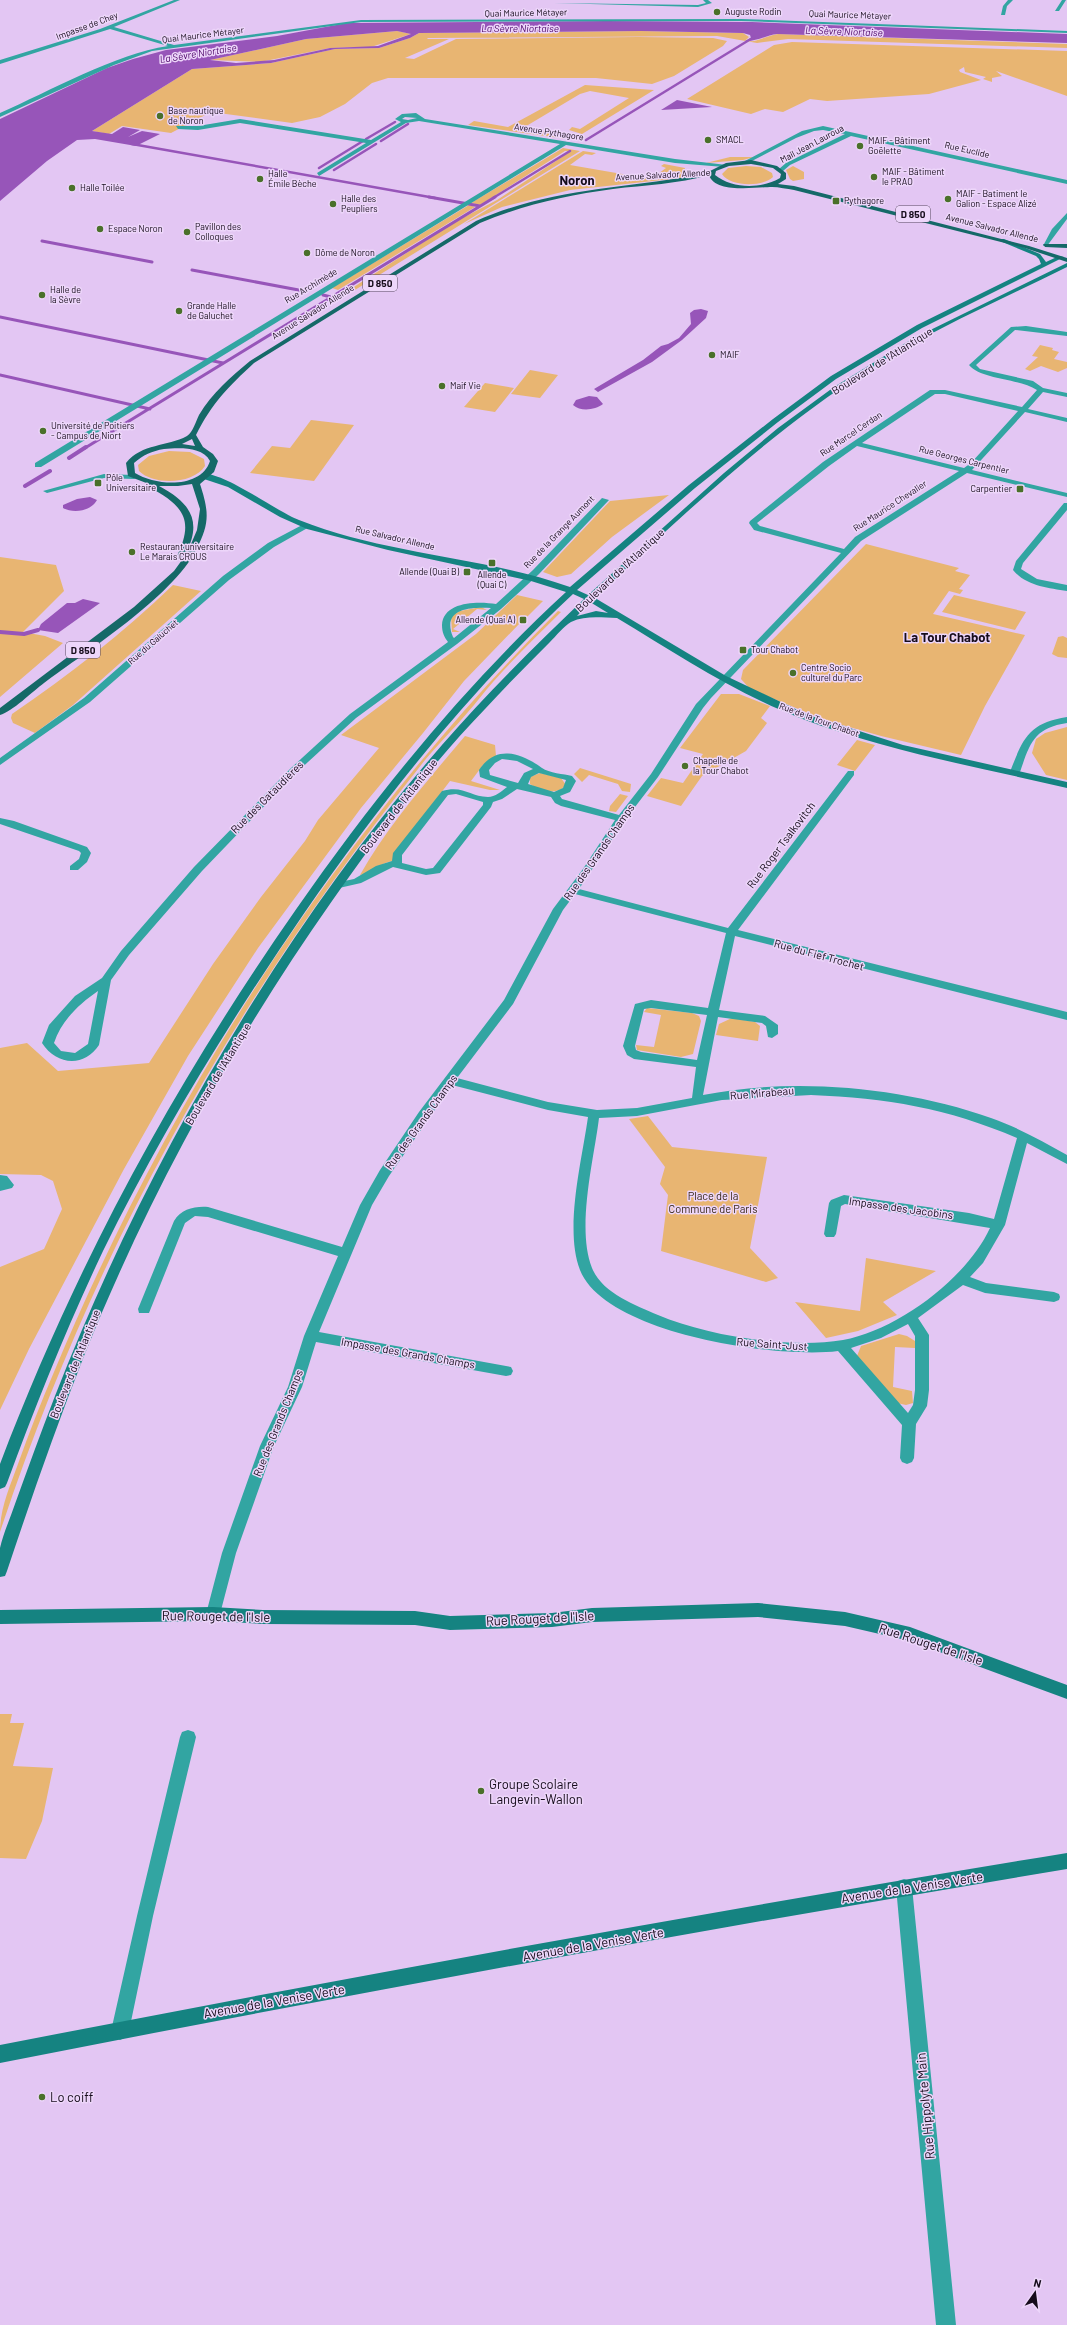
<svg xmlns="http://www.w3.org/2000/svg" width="1067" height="2325" viewBox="0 0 1067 2325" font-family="Barlow,sans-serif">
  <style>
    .green { fill: #e8b572 }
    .water { fill: #9755b9; fill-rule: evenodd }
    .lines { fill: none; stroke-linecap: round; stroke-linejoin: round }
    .stream-far2 { stroke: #9755b9; stroke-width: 2.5 }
    .stream-far1 { stroke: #9755b9; stroke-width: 3 }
    .stream { stroke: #9755b9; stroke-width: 4 }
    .street { fill: #32a5a2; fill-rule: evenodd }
    .secondary { fill: #158381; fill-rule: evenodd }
    .primary { fill: #156968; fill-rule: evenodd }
    .poi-dot { fill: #4a702a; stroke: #edd6fa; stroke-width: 1.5 }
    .labels { text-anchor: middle; stroke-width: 3; stroke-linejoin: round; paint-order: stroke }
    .far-poi-label { font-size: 9px; fill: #160c1b; stroke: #edd6fa; text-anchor: start }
    .far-street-label { font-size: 9px; fill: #160c1b; stroke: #edd6fa }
    .far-water-label { font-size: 10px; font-style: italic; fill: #4a0266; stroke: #edd6fa }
    .shield { fill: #edd6fa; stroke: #56495e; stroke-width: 1 }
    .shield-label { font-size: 10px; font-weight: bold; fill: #160c1b }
    .street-label { font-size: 11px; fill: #160c1b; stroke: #edd6fa }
    .park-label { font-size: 11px; fill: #352613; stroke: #edd6fa }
    .far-district-label { font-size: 13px; font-weight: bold; fill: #160c1b; stroke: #edd6fa }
    .near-street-label { font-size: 13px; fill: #160c1b; stroke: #edd6fa }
    .near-poi-label { font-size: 13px; fill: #160c1b; stroke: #edd6fa; text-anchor: start }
  </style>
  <rect width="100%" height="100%" fill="#e3c6f3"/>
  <path class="green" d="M397 31 411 34 371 47 330 48 260 62 210 60 306 39Z
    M641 31 743 33 749 37 745 41C755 43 766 36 778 34L1067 44V48L788 39 757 43 717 36 428 38 427 39H449L405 58 414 59 456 39 638 37 713 38 727 41 723 46 674 76 652 84 596 78H388L372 83 345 104 320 117 292 123 211 112 171 133 122 126 109 134 92 131 192 69 271 63 335 49 379 48 410 38 419 33Z
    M792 42 1067 51V96L996 71 1002 76 992 78V82L983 79 986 77 965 72 964 67 959 70 960 72 981 80 929 94 827 101 810 99 783 112 765 109 751 114 687 99 774 45Z
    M585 85 654 90 582 134 569 130 572 127 580 129 629 98 590 91 580 94 523 128 571 135 567 139 468 125 474 121 508 127Z
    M563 148 580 151 350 293 346 292 453 223 497 200 571 151H565L480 205 471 203Z
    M583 151 596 153 592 155 585 154 570 165 651 179 666 168 661 166 664 164 685 168 684 172 690 177 570 190 502 207 464 224Z
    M730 157H754L743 160 706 163Z
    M746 166 761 167 772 173 773 177C763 187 730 187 722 174L728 168Z
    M793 166 804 172V179L793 181 790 179 786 170Z
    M469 205 475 207 338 290 332 288Z
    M1040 345 1053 348 1052 350 1059 352 1054 359 1067 362V368L1058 372 1041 366 1030 371 1025 369 1038 357 1032 356Z
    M530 370 558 375 540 398 511 394Z
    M485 383 514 388 495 412 464 407Z
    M311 420 354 425 314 481 250 473 272 446 290 448Z
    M169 451 190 452 204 459 205 466C194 484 154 486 139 471L138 465 149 456Z
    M669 495 612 537 571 574 557 577 543 572 610 501Z
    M866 544 959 568 955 571 970 575 959 589 963 590 960 594 949 591 933 614 1025 635 985 706 961 755 881 736 825 720 750 689 741 679 743 670Z
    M0 557 56 565 64 591 23 632 45 636 63 643 0 697Z
    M173 585 201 591 73 705 35 733 13 723 11 718 12 714C69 675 123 633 173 585Z
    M517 595 543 601 527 617H522L520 623 464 681 423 733 361 808 258 948 188 1056 124 1169 29 1349 0 1410V1267L44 1249 62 1209 53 1181 41 1175 0 1174V1048L27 1043 58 1071 149 1063 213 964 261 897 305 841 318 820 379 748 341 735 476 634Z
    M954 595 1026 612 1015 630 942 612Z
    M481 607 487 610 477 609 453 629 460 632H452L451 616 460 611Z
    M558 611 561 612C538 635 514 658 493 682 484 692 477 702 468 712 452 731 433 749 418 769 235 998 92 1254 0 1532 0 1508 10 1486 18 1464 29 1433 41 1402 54 1372 171 1091 342 826 558 611Z
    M1063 636 1067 638V658L1058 657 1052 654 1058 637Z
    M721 694H739L770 706 761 718 767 723 746 751 702 776 681 806 647 796 661 778 683 783 703 754 680 748Z
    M1067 727V780L1046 775 1032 753 1036 739 1045 733Z
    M465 736 495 745 496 756 483 765 471 781 500 790H490L450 781 393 856V861C379 863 372 873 360 875 389 824 428 780 465 736Z
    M857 740 875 745 855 771 837 765Z
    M580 768 631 784 630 792 622 791 618 784 589 775 582 782 574 774Z
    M540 773 561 778 566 785C557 796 540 791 530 784V777Z
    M620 794 628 796 616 812 609 811 610 806Z
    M647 1008 692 1013 699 1016 701 1021 693 1054 681 1057 637 1050 636 1045 654 1047 661 1015 644 1012Z
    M732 1018 755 1022 760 1026 758 1041 716 1035 719 1024Z
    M648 1116 672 1147 767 1157 750 1248 778 1278 766 1282 661 1251 668 1195 660 1184 665 1167 629 1119Z
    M866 1258 936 1271 883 1302 897 1315 858 1331 826 1338 795 1302 860 1311Z
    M899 1334 907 1336 915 1341V1348L895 1347 893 1387 912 1391 913 1403 906 1405 897 1403 857 1356 861 1346Z
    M0 1714H12L10 1723H24L13 1766 53 1768 42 1821 26 1859 0 1858Z"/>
  <path class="water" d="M607 21 752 22 1067 34V43L777 34C767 35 755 42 745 41L751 38 750 35 743 33 641 31 419 33 410 38 379 48 335 49 271 63 192 69 92 131 112 134 123 127 140 130 128 137 142 131 160 134 136 146 95 139 77 140 47 161 0 201V119L107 68 133 59 166 50 277 36 347 23ZM397 31 411 34 378 46 330 48 274 60 236 63 210 60 306 39Z
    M677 100 712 107 661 110Z
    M701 309 708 311 706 318 682 340 652 362 598 392 594 389 643 360 661 346 668 344 679 338 691 324 690 313 694 310Z
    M589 396 597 397 603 404C595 410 581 412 573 405L576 400Z
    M90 497 97 500C91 511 74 514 63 508V505L77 499Z
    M83 599 100 603 58 633 38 630 41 624 67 603H75Z"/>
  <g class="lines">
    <path class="stream-far2" d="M366 139 395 122
      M586 140 754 37
      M381 141 408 124
      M132 144 435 198
      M319 168 363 141
      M334 170 376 144
      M493 198 570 151"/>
    <path class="stream-far1" d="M429 197 480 206
      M42 241 152 262
      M192 270 304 291
      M323 295 331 297
      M0 317 223 363
      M0 375 150 409
      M85 448 495 197"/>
    <path class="stream" d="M69 458 86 447
      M25 486 50 471
      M0 632 24 634 38 630"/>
    <path class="street" d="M174 0H180L114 27 174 45 361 20 741 19 1067 31V33L741 21 361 22 152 51 114 65 0 117V113C50 91 115 54 168 46L110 29 0 64V60L100 29Z
      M703 0H708L712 3 698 7 554 3 698 5 706 3Z
      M1008 0H1013L1007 6 1005 15H1001L1003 6Z
      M1062 0H1066L1059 11H1055Z
      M416 113 425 119 675 159 727 165 724 167 675 163 566 145 41 467H35V463L560 144 419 121 406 123 319 176 317 173 366 143 240 123 198 130 178 129 176 126H198L240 119 371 140 401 122 395 119 402 114ZM405 117 417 118 408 120 402 119Z
      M823 126 1067 180V184L851 136 790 165 783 171H779V169L786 163 845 134 823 130 814 131 796 138 748 163 743 162 802 131Z
      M1067 213V219L1047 246H1043L1052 229Z
      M1026 326 1067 332V336L1015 330 976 365 980 369 1033 381 1043 388 1067 393V397L1043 392 1028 409 1067 418V422L1025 412 972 470 1067 493V497L967 473 861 541 711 698 703 708 658 777 625 820 579 889 728 928 848 771H854V775L738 930 1067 1012V1020L735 936 719 1010 765 1016 778 1025V1034L772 1038 768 1037 766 1026 762 1023 718 1017 703 1095C794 1077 903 1087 991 1118 1017 1127 1042 1141 1067 1155V1164L1027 1143 1005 1225 983 1263 970 1277 986 1283 1054 1292 1059 1294 1060 1297 1059 1300 1054 1302 985 1293 963 1285 918 1318 929 1335V1390L927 1406 916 1424 914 1458 912 1462 907 1464 902 1462 900 1458 902 1425 838 1351C778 1359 605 1334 580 1270 564 1229 582 1160 588 1117L548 1110 452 1085 389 1176 372 1205 319 1332 506 1366 511 1367 513 1371 511 1375 506 1376 316 1342 302 1387 274 1446 236 1553 220 1614 218 1619 213 1621 208 1619 206 1614 222 1553 260 1446 288 1387 304 1336 338 1256 208 1217 195 1216 185 1223 149 1313H139L138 1309 174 1221C181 1209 195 1206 208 1207L342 1247 360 1205 380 1170 419 1112 504 1000 553 909 583 869 615 820 561 806 555 803 551 797 517 789 502 799 493 802 491 807 440 873 426 875 393 867 361 883 339 888 334 885 335 883 354 879 376 866 392 861 393 853 442 791C464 785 470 797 488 797 495 797 502 791 507 787L480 777 479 770C496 744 521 753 542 768 549 773 564 774 572 776L576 781 570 792 560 796 562 799 619 815 651 774 696 704 841 553 754 530 749 523 750 521 823 462 930 390H945L1022 407 1037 390C1018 378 982 380 969 365L1011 327ZM935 394H945L1018 411 971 463 964 468 862 443ZM857 446 959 471 855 537 844 549 760 526 757 523 829 466ZM502 759 517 761 533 769 524 773 518 783 490 775 489 770 495 763ZM539 773 566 780 563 788 554 792 528 784 531 777ZM456 794 483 802V805L433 868 426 869 402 863V855L448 795ZM575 894 726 933 708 1008 651 1000 635 1004 623 1046 627 1055 634 1059 696 1067 692 1098 637 1108 597 1110 548 1102 457 1078 513 1004 563 910ZM651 1008 707 1015 697 1060 641 1052 636 1050 635 1046 644 1009ZM811 1095C887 1098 947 1108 1017 1138L994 1219 969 1213 844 1195 831 1200 829 1203 824 1234 826 1237H834L836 1234 841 1206 845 1204 990 1228C967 1278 898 1330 843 1340 789 1349 708 1336 658 1315 635 1305 602 1293 592 1268 576 1228 594 1159 599 1118L637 1116 722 1100ZM908 1324 915 1336V1390L913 1405 908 1413 851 1348 881 1338Z
      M104 474 134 475 138 477 134 479 104 478 47 493 43 491Z
      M602 498 609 500 539 574 501 609 457 644 356 718 296 773 202 871 129 955 111 980 99 1045C84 1068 56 1065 42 1043L49 1025 75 996 102 978 121 951 194 867 290 769 350 714 448 642C444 637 442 632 442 625 443 601 479 601 496 604L533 570ZM491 608 454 638 453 637C441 608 471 607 491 608ZM98 991 88 1044 75 1053 61 1051 54 1043C61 1021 79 1004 98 991Z
      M1064 503H1067V510L1023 563 1021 569 1037 579 1067 585V591C1048 588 1026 586 1013 570L1016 561Z
      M304 524 311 526 274 547 229 580 90 702 0 765V758L84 698 223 576 268 543Z
      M1067 717V723C1034 728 1030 743 1020 772L1018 774H1012L1010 772C1023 738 1029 723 1067 717Z
      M0 818 14 821 87 847 91 853 87 862 78 870H70V866L79 859 81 853 79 851 0 824Z
      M0 1175 7 1176 14 1185 12 1188 0 1191Z
      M188 1730 194 1732 196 1737 153 1916 129 2031 126 2037 120 2040 114 2037 111 2031 137 1916 180 1737 182 1732Z
      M904 1879 910 1881 912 1887 956 2325H936L896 1887 898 1881Z"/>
    <path class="secondary" d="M1000 239H1004L1040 254 1046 262 1059 256 1064 257 922 328 836 379 778 422 695 488 577 590 588 595 724 473 778 428 834 387 912 339 1067 263V267C1000 300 931 330 868 370 769 433 680 517 595 598L726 676 806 714 903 745 1067 782V788C978 767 886 751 800 718 735 693 677 654 617 618 602 618 586 615 571 622 564 626 556 636 550 642 528 664 506 686 485 709 428 768 379 834 332 901 233 1042 148 1196 84 1356 56 1427 31 1499 7 1571L5 1576 0 1577C0 1568 0 1557 0 1548 3 1534 10 1519 15 1504 28 1468 41 1432 55 1396 145 1165 280 931 442 745 486 694 535 646 584 599L573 594C471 689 384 798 305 912 230 1021 161 1133 103 1251 67 1327 36 1404 7 1483L5 1487 0 1489V1464C76 1264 174 1084 297 908 376 795 464 686 566 592L531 581 388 550 307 529 280 517 228 487 201 478V474C222 470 277 512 299 520 386 555 483 556 570 587L689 485 773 419 831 376 917 325 1041 264 1039 259 1036 256 1000 241ZM590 602 608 613 596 611 577 616Z
      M758 1603 845 1612 910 1627 1067 1685V1699L910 1641 845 1626 758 1617 592 1622 552 1627 450 1630 415 1625 263 1624 213 1621 0 1624V1610L213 1607 263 1610 415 1611 450 1616 552 1613 592 1608Z
      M1067 1853V1869C710 1928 355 1993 0 2063V2045C355 1976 710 1911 1067 1853Z"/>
    <path class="primary" d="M751 160 777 166 786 173V179L778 184 794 186 1029 246 1067 258V262L1025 248 794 190C787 189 779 187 772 187 757 187 715 194 709 175 678 184 645 185 613 189 567 195 523 205 480 223L254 363C228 387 212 403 196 435L203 447 213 454 218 461 214 472 200 484C209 512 210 523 196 550 172 597 87 651 44 683 33 691 12 712 0 715V708L134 607 174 571 182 560 176 558C195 520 184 506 149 487V484L128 476 126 463C142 443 167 447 187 436 193 432 196 421 199 415 212 393 231 377 250 361L476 221C549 189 616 189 692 176L710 171 726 163ZM751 164 773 168 781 174 780 178C762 189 732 189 715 175L716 171 729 166ZM192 439 195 446 182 444ZM164 449C178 448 202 446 210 461 201 489 156 486 135 473L134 463C143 455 152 451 164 449ZM192 484 200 509 197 530 188 551 186 553C203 520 189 502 159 486H178Z
      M1043 244H1067V248L1045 247Z"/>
  </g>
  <g class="poi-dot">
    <circle cx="717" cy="12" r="4"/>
    <circle cx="160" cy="116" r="4"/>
    <circle cx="708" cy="140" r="4"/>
    <circle cx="860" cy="146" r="4"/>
    <circle cx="874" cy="177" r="4"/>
    <circle cx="260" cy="179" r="4"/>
    <circle cx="72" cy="188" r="4"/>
    <circle cx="948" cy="199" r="4"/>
    <rect x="832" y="197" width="8" height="8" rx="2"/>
    <circle cx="333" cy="204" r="4"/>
    <circle cx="100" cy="229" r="4"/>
    <circle cx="187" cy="232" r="4"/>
    <circle cx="307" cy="253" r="4"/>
    <circle cx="42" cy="295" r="4"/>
    <circle cx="179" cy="311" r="4"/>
    <circle cx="712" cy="355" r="4"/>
    <circle cx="442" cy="386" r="4"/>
    <circle cx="43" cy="431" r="4"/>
    <rect x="94" y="479" width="8" height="8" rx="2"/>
    <rect x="1016" y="485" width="8" height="8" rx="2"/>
    <circle cx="132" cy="552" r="4"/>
    <rect x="488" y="559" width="8" height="8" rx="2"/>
    <rect x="463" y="568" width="8" height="8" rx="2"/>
    <rect x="519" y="616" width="8" height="8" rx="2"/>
    <rect x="739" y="646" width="8" height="8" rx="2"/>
    <circle cx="793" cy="673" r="4"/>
    <circle cx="685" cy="766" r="4"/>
    <circle cx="481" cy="1791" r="4"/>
    <circle cx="42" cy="2097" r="4"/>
  </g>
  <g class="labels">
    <g class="far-poi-label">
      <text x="725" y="15">Auguste Rodin</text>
      <text x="168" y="114">Base nautique<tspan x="168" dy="10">de Noron</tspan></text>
      <text x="716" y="143">SMACL</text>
      <text x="868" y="144">MAIF - Bâtiment<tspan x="868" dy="10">Goëlette</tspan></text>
      <text x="882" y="175">MAIF - Bâtiment<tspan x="882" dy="10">le PRAO</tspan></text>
      <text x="268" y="177">Halle<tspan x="268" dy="10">Émile Bèche</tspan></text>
      <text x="80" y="191">Halle Toilée</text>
      <text x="956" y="197">MAIF - Batiment le<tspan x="956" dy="10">Galion - Espace Alizé</tspan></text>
      <text x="341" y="202">Halle des<tspan x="341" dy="10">Peupliers</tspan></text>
      <text x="844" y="204">Pythagore</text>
      <text x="195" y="230">Pavillon des<tspan x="195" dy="10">Colloques</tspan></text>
      <text x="108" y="232">Espace Noron</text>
      <text x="315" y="256">Dôme de Noron</text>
      <text x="50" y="293">Halle de<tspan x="50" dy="10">la Sèvre</tspan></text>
      <text x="187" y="309">Grande Halle<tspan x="187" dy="10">de Galuchet</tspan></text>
      <text x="720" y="358">MAIF</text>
      <text x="450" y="389">Maif Vie</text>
      <text x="51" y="429">Université de Poitiers<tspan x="51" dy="10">- Campus de Niort</tspan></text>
      <text x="106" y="481">Pôle<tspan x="106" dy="10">Universitaire</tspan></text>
      <text x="1012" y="492" text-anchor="end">Carpentier</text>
      <text x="140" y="550">Restaurant universitaire<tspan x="140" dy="10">Le Marais CROUS</tspan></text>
      <text x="459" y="575" text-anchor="end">Allende (Quai B)</text>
      <text x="492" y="578" text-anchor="middle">Allende<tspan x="492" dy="10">(Quai C)</tspan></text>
      <text x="515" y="623" text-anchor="end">Allende (Quai A)</text>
      <text x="751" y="653">Tour Chabot</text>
      <text x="801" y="671">Centre Socio<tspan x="801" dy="10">culturel du Parc</tspan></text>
      <text x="693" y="764">Chapelle de<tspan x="693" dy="10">la Tour Chabot</tspan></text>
    </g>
    <g class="far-street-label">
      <text transform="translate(526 13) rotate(-1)" y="3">Quai Maurice Métayer</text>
      <text transform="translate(850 15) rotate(2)" y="3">Quai Maurice Métayer</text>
      <text transform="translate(87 26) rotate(-20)" y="3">Impasse de Chey</text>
      <text transform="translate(203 35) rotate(-7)" y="3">Quai Maurice Métayer</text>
      <text transform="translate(549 132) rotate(9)" y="3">Avenue Pythagore</text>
      <text transform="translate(812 144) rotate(-28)" y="3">Mail Jean Lauroua</text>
      <text transform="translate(967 150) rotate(13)" y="3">Rue Euclide</text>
      <text transform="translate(663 175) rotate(-3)" y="3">Avenue Salvador Allende</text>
      <text transform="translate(992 228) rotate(14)" y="3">Avenue Salvador Allende</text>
      <text transform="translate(311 286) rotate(-31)" y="3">Rue Archimède</text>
      <text transform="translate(313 312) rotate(-32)" y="3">Avenue Salvador Allende</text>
      <text transform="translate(851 434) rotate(-34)" y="3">Rue Marcel Cerdan</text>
      <text transform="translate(964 460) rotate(14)" y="3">Rue Georges Carpentier</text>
      <text transform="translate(890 506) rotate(-33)" y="3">Rue Maurice Chevalier</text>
      <text transform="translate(559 532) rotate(-46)" y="3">Rue de la Grange Aumont</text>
      <text transform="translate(395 538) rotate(13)" y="3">Rue Salvador Allende</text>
      <text transform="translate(153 642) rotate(-41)" y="3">Rue du Galuchet</text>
      <text transform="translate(819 720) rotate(20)" y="3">Rue de la Tour Chabot</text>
    </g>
    <g class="far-water-label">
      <text x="520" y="32">La Sèvre Niortaise</text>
      <text transform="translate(844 31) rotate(2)" y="4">La Sèvre Niortaise</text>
      <text transform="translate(198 53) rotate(-9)" y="4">La Sèvre Niortaise</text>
    </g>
    <g class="shield">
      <rect x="896" y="206" width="34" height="16" rx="3"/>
      <rect x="363" y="275" width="34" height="16" rx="3"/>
      <rect x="66" y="642" width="34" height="16" rx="3"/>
    </g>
    <g class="shield-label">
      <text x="913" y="218">D 850</text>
      <text x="380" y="287">D 850</text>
      <text x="83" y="654">D 850</text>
    </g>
    <g class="street-label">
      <text transform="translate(882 361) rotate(-32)" y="4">Boulevard de l'Atlantique</text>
      <text transform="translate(620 570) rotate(-43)" y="4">Boulevard de l'Atlantique</text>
      <text transform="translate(267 797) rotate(-45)" y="4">Rue des Gataudières</text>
      <text transform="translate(399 806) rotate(-52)" y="4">Boulevard de l'Atlantique</text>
      <text transform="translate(781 845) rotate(-53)" y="4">Rue Roger Tsalkovitch</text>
      <text transform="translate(599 852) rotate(-55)" y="4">Rue des Grands Champs</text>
      <text transform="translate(819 955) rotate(15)" y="4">Rue du Fief Trochet</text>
      <text transform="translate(218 1074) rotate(-59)" y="4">Boulevard de l'Atlantique</text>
      <text transform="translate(762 1093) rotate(-5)" y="4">Rue Mirabeau</text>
      <text transform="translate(421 1122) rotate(-54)" y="4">Rue des Grands Champs</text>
      <text transform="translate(901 1208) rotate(8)" y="4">Impasse des Jacobins</text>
      <text transform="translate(772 1344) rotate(4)" y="4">Rue Saint-Just</text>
      <text transform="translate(408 1353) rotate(10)" y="4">Impasse des Grands Champs</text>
      <text transform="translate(75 1364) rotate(-68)" y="4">Boulevard de l'Atlantique</text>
      <text transform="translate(278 1423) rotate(-68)" y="4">Rue des Grands Champs</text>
    </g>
    <g class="park-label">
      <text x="713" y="1200">Place de la<tspan x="713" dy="13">Commune de Paris</tspan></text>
    </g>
    <g class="far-district-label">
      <text x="577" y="185">Noron</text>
      <text x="947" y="642">La Tour Chabot</text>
    </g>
    <g class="near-street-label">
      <text transform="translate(216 1616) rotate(1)" y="5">Rue Rouget de l'Isle</text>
      <text transform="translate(540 1618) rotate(-3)" y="5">Rue Rouget de l'Isle</text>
      <text transform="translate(931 1644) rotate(18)" y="5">Rue Rouget de l'Isle</text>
      <text transform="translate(912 1887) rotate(-9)" y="5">Avenue de la Venise Verte</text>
      <text transform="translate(593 1944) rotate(-10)" y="5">Avenue de la Venise Verte</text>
      <text transform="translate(274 2001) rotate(-10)" y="5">Avenue de la Venise Verte</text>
      <text transform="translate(925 2106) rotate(-95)" y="5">Rue Hippolyte Main</text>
    </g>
    <g class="near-poi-label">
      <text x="489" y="1789">Groupe Scolaire<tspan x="489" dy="15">Langevin-Wallon</tspan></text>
      <text x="50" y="2102">Lo coiff</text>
    </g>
  </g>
  <g transform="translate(1035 2293) rotate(14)" stroke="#edd6fa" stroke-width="3" paint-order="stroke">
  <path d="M0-3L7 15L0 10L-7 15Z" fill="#160c1b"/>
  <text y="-6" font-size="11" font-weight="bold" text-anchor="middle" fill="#160c1b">N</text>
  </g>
</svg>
